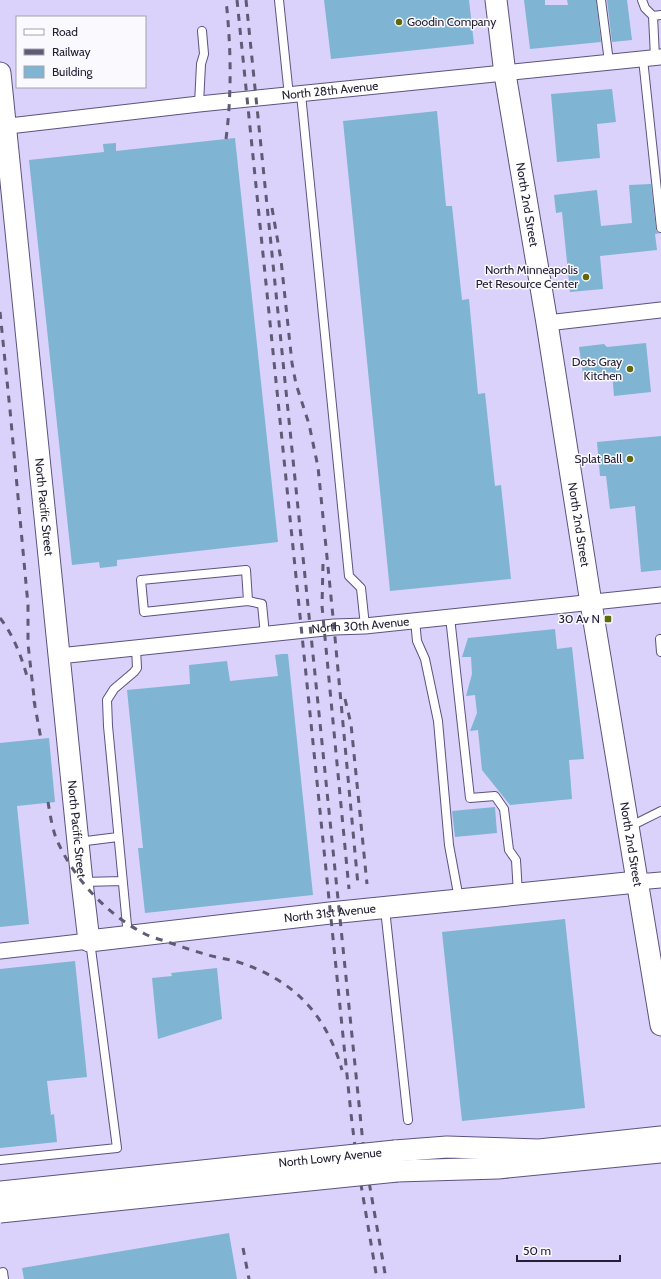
<svg xmlns="http://www.w3.org/2000/svg" width="661" height="1279" viewBox="0 0 661 1279" font-family="Cabin,sans-serif">
  <style>
    .building { fill: #7fb4d3 }
    .lines { fill: none; stroke-linecap: round; stroke-linejoin: round }
    .lane-casing { stroke: #5c527e; stroke-width: 10 }
    .street-casing { stroke: #5c527e; stroke-width: 17 }
    .secondary-casing { stroke: #5c527e; stroke-width: 23 }
    .lane { stroke: #fff; stroke-width: 8 }
    .street { stroke: #fff; stroke-width: 15 }
    .secondary { stroke: #fff; stroke-width: 21 }
    .rail { stroke: #605b75; stroke-width: 3; stroke-dasharray: 7 7; stroke-linecap: butt }
    .secondary-bridge-casing { stroke: #5c527e; stroke-width: 23; stroke-linecap: butt }
    .secondary-bridge { stroke: #fff; stroke-width: 21 }
    .poi-dot { fill: #616809; stroke: #faf9fe; stroke-width: 1.5 }
    .labels { text-anchor: middle; stroke-width: 3; stroke-linejoin: round; paint-order: stroke }
    .poi-label { font-size: 12px; fill: #242033; stroke: #faf9fe; text-anchor: end }
    .street-label { font-size: 12px; fill: #242033; stroke: #faf9fe }
  </style>
  <rect width="100%" height="100%" fill="#dad2fb"/>
  <path class="building" d="M324 0H469L474 44 331 59Z
    M524 0H545V5H568L567 0H596L601 42 530 49Z
    M607 0H627L632 40 612 42Z
    M612 89 616 122 597 124 600 158 557 162 551 94Z
    M437 111 446 206H452L462 300 469 299 478 394 485 393 495 486 501 485 511 579 390 591 343 121Z
    M235 138 278 542 117 560V566L100 568 99 562 72 565 29 160 104 152 103 144 116 143V151Z
    M651 184 656 229 657 232 660 233 655 234 657 250 600 256 603 289 570 292 562 212 556 213 554 195 597 190 601 226 632 223 629 185Z
    M646 343 651 392 614 396 612 372 593 375V373L583 374 579 347 604 344 607 347Z
    M661 436V570L641 572 635 506 610 509 606 476H600L597 442Z
    M555 629 557 649 572 647 584 759 569 760 572 799 510 805 482 770 478 730 470 731 477 713 475 695 466 696 472 674 471 657H462L468 638Z
    M282 654H288L313 895 145 913 138 848H143L127 690 190 684 189 665 227 661 230 681 278 676 275 655Z
    M49 738 55 802 17 806 29 924 0 927V743Z
    M495 807 497 833 455 837 452 811Z
    M565 919 585 1108 462 1121 442 932Z
    M75 961 87 1077 47 1081 51 1115 54 1114 57 1142 0 1148V969Z
    M217 968 222 1019 158 1039 152 978 172 976 171 973Z
    M229 1233 237 1279H24L22 1268Z"/>
  <g class="lines">
    <g class="lane-casing">
      <path id="lane" d="M279 0 289 96
        M601 0 609 62
        M642 0 645 8 653 16
        M655 57 653 16 661 15
        M643 59 661 228
        M301 94 349 576 361 588 365 626
        M199 104 201 64 204 54 202 31
        M248 601 246 570 141 580 144 612 248 601 262 604 265 635
        M450 617 470 798 495 796 504 809 509 850 516 860 518 894
        M415 620 417 641 425 659 438 721 449 845 459 899
        M660 639 661 652
        M629 827 661 811
        M78 842 118 837
        M83 882 122 881
        M385 909 408 1120
        M128 936 108 726 107 700 114 689 134 672 137 668 136 648
        M0 1160 117 1148 90 941
        M0 1273 3 1272 4 1279"/>
    </g>
    <g class="street-casing">
      <g id="street">
        <path id="s1" d="M0 127 199 104 661 57"/>
        <path d="M547 323 661 310"/>
        <path id="s2" d="M59 656 334 627 365 626 661 595"/>
        <path d="M637 882 661 880"/>
        <path d="M0 951 89 941"/>
      </g>
    </g>
    <g class="secondary-casing">
      <g id="secondary">
        <path id="s3" d="M496 0 505 74 547 323 591 603 661 1025"/>
        <path id="s4" d="M0 73 82 882 89 941 330 913 637 882"/>
        <path d="M395 1151 447 1147 539 1150 661 1137"/>
        <path d="M397 1171 498 1168 661 1152"/>
      </g>
    </g>
    <use href="#lane" class="lane"/>
    <use href="#street" class="street"/>
    <use href="#secondary" class="secondary"/>
    <path class="rail" d="M237 0 351 1114 356 1155 377 1279
      M246 0 364 1153 386 1279
      M226 139C232 93 231 46 226 0
      M272 208 281 260 292 363 296 384 309 424 318 467 334 627 358 885
      M0 312 10 410 28 605V644L35 706
      M323 564 322 606 349 889
      M0 618C14 636 22 658 28 680
      M345 699 351 724 367 884
      M34 701 41 739
      M48 802C50 814 52 827 56 838 73 878 106 914 145 934 151 937 158 939 165 941 179 946 194 951 208 955 218 958 228 959 238 962 294 980 326 1014 342 1070
      M243 1248 249 1279"/>
    <g class="secondary-bridge-casing">
      <g id="secondary-bridge">
        <path id="s5" d="M0 1192 395 1151"/>
        <path d="M0 1212 397 1171"/>
      </g>
    </g>
    <use href="#secondary-bridge" class="secondary-bridge"/>
  </g>
  <g class="poi-dot">
    <circle cx="399" cy="22" r="4"/>
    <circle cx="586" cy="277" r="4"/>
    <circle cx="630" cy="369" r="4"/>
    <circle cx="630" cy="459" r="4"/>
    <rect x="604" y="615" width="8" height="8" rx="2"/>
  </g>
  <g class="labels">
    <g class="poi-label">
      <text x="407" y="26" text-anchor="start">Goodin Company</text>
      <text x="578" y="274">North Minneapolis<tspan x="578" dy="14">Pet Resource Center</tspan></text>
      <text x="622" y="366">Dots Gray<tspan x="622" dy="14">Kitchen</tspan></text>
      <text x="622" y="463">Splat Ball</text>
      <text x="600" y="623">30 Av N</text>
    </g>
    <g class="street-label">
      <text dy="4" stroke="none"><textPath href="#s1" startOffset="332">North 28th Avenue</textPath></text>
      <text dy="4" stroke="none"><textPath href="#s3" startOffset="207">North 2nd Street</textPath></text>
      <text dy="4" stroke="none"><textPath href="#s4" startOffset="436">North Pacific Street</textPath></text>
      <text dy="4" stroke="none"><textPath href="#s3" startOffset="531">North 2nd Street</textPath></text>
      <text dy="4" stroke="none"><textPath href="#s2" startOffset="303">North 30th Avenue</textPath></text>
      <text dy="4" stroke="none"><textPath href="#s4" startOffset="760">North Pacific Street</textPath></text>
      <text dy="4" stroke="none"><textPath href="#s3" startOffset="855">North 2nd Street</textPath></text>
      <text dy="4" stroke="none"><textPath href="#s4" startOffset="1115">North 31st Avenue</textPath></text>
      <text dy="4" stroke="none"><textPath href="#s5" startOffset="332">North Lowry Avenue</textPath></text>
    </g>
  </g>
  <rect x="16" y="16" width="130" height="72" fill="#faf9fe" stroke="#a4a2ad"/>
  <rect x="24" y="29" width="20" height="6" fill="#ffffff" stroke="#a4a2ad"/>
  <text x="52" y="36" font-size="12" fill="#242033">Road</text>
  <rect x="24" y="49" width="20" height="6" fill="#605b75" stroke="#a4a2ad"/>
  <text x="52" y="56" font-size="12" fill="#242033">Railway</text>
  <rect x="24" y="66" width="20" height="12" fill="#7fb4d3" stroke="#a4a2ad"/>
  <text x="52" y="76" font-size="12" fill="#242033">Building</text>
  <path d="M517 1255v6h103v-6" fill="none" stroke="#242033" stroke-width="2"/>
  <text x="523" y="1255" font-size="12" fill="#242033" stroke="#faf9fe" stroke-width="3" paint-order="stroke">50 m</text>
</svg>
